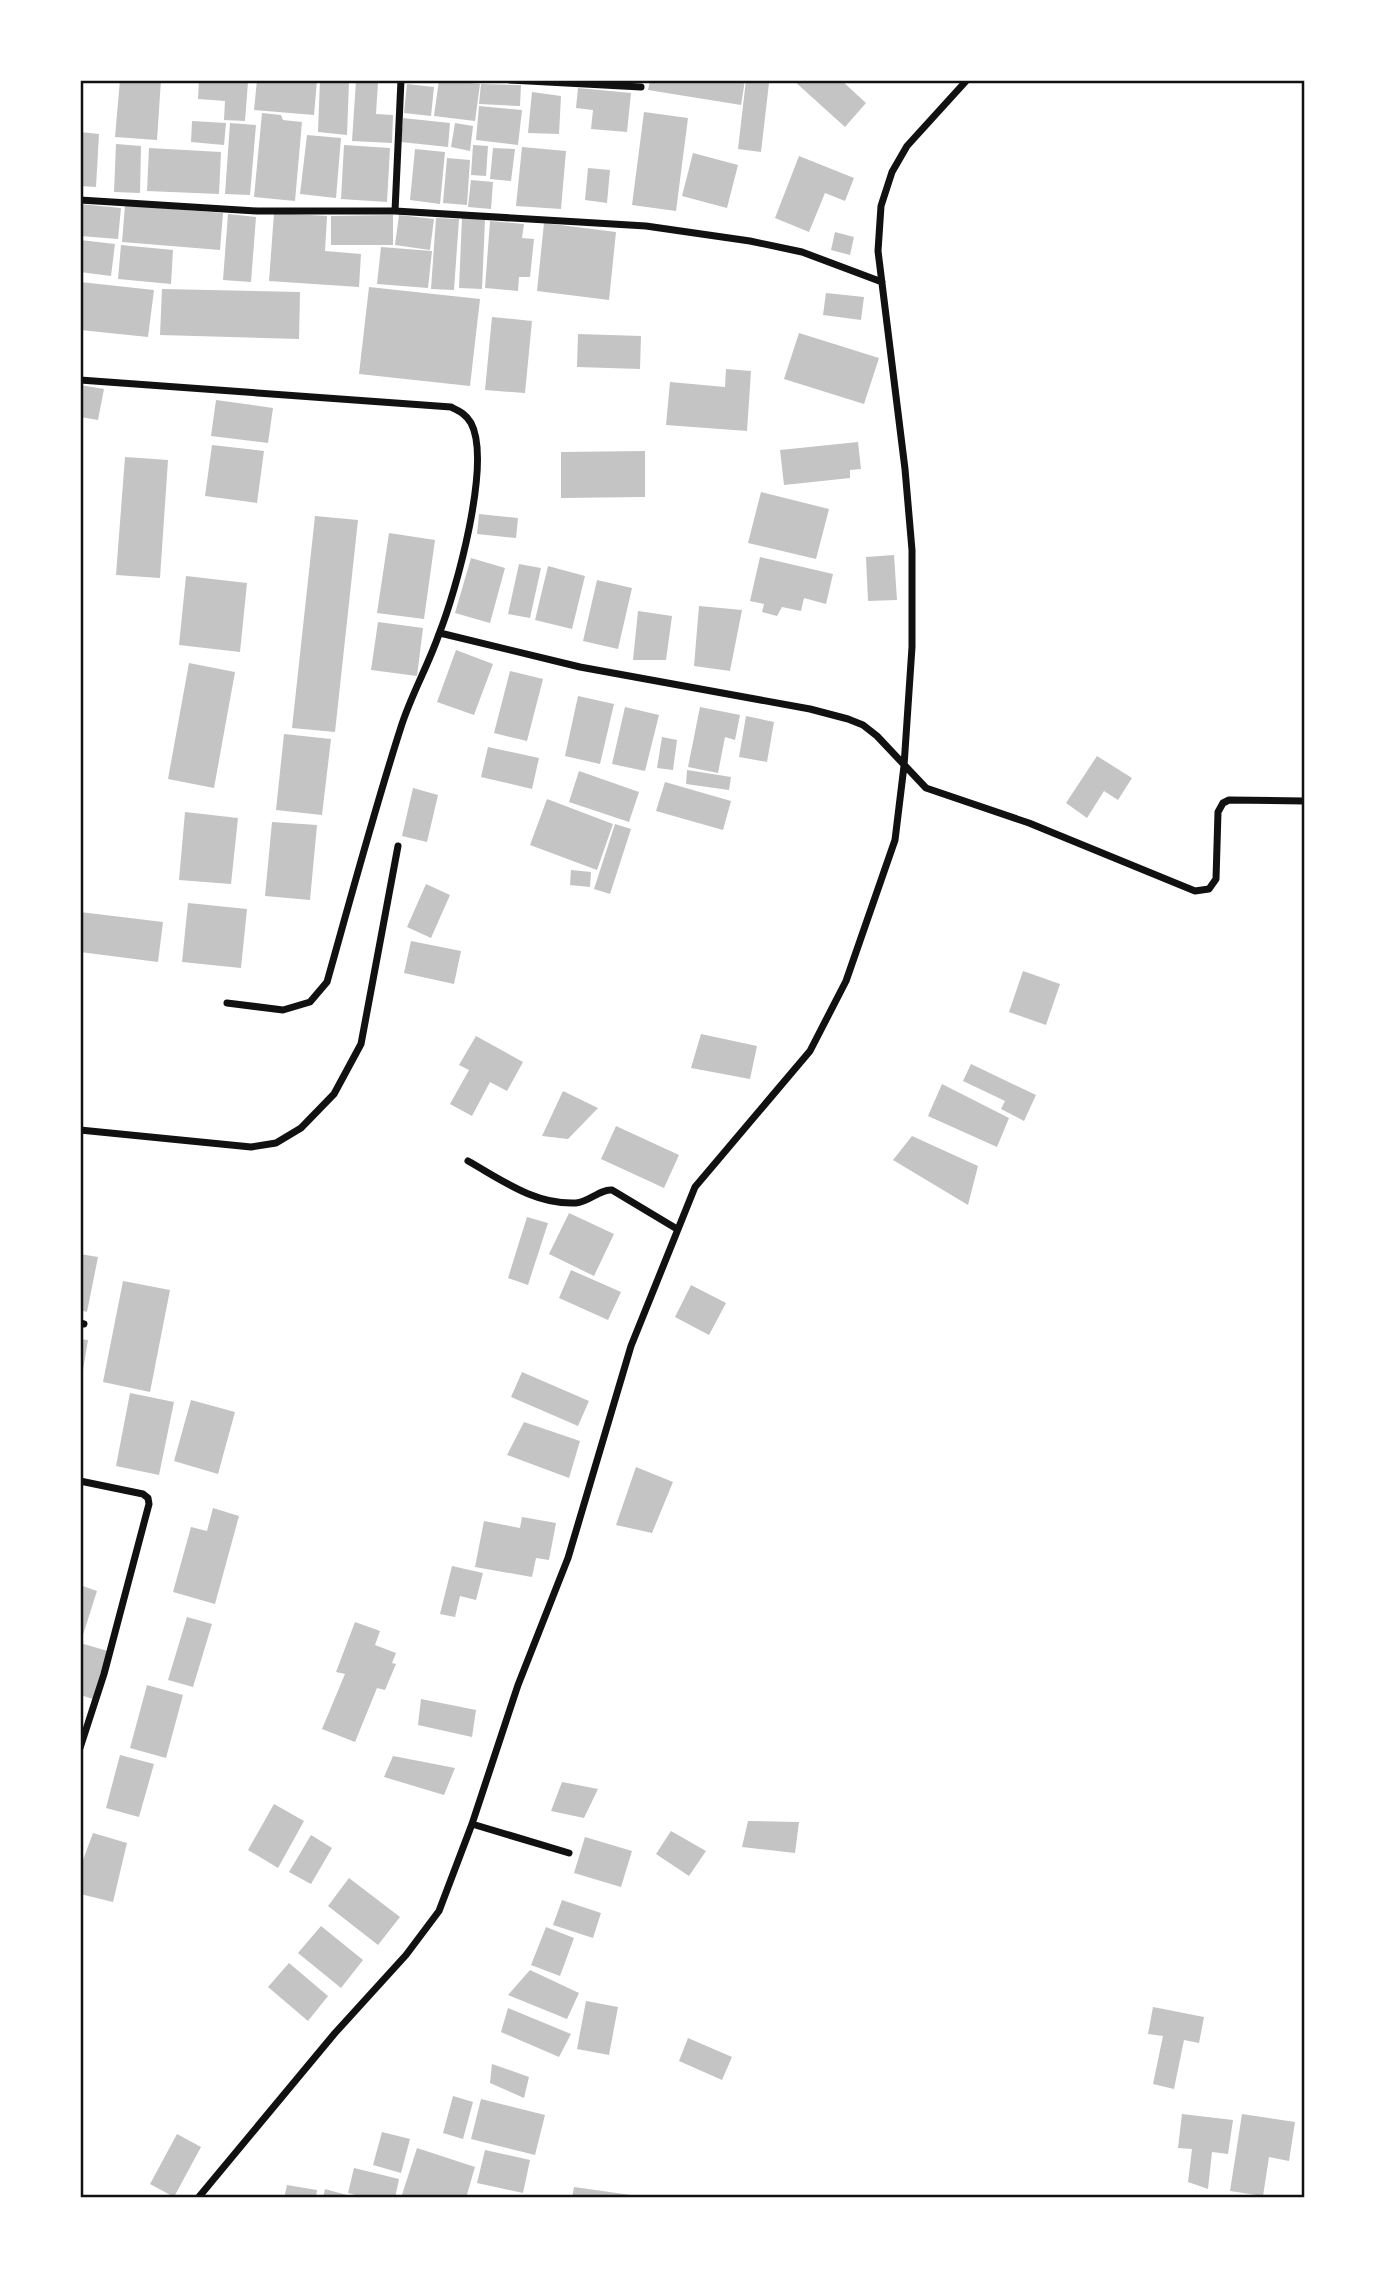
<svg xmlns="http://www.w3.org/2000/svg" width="1385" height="2278" viewBox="0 0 1385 2278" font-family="Cabin,sans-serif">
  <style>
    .building { fill: #c4c4c4 }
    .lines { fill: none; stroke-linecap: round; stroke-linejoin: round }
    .minor { stroke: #111; stroke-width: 7 }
    .neatline { fill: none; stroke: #111; stroke-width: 2.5 }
  </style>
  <rect width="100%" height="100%" fill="#fff"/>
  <path class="building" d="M120 80H161L157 140 115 137Z
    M199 80 248 82 245 121 224 120 225 101 198 99Z
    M257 80H317L314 115 254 110Z
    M320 80 349 82 347 135 318 132Z
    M439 80 480 84 475 121 434 116Z
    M650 80H745L741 105 648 90Z
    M746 80 769 83 761 152 738 149Z
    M793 80H841L866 103 845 127Z
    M356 81 378 83 376 114 393 115 392 143 352 141Z
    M407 84 434 87 431 116 404 113Z
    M481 84 521 85 520 106 479 104Z
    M578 88 631 93 627 132 591 129 593 110 576 108Z
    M532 92 561 96 559 134 528 133Z
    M479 106 522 110 518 145 476 140Z
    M644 112 688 118 676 211 632 205Z
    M262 113 281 115 283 120 302 122 295 201 254 197Z
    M403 118 450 123 448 147 401 142Z
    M192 121 226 123 224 145 191 142Z
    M230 123 256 125 250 195 225 194Z
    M455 123 473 126 470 151 451 147Z
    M80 132 99 134 96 187 80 186Z
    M307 135 341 138 336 198 300 194Z
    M116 144 141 146 140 193 114 192Z
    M344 145 390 148 387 202 341 199Z
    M473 145 488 146 486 176 471 175Z
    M522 147 566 151 561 209 516 206Z
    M149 148 221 152 219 194 147 191Z
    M493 148 515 149 511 181 490 179Z
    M415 149 445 152 440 204 410 200Z
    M693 153 738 165 727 208 682 196Z
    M799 156 854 178 845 201 825 193 809 232 775 218Z
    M447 158 470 160 467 205 443 203Z
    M588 168 610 170 607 203 585 200Z
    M471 180 493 182 491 209 468 207Z
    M80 204 121 208 118 239 80 236Z
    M125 205 223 213 220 250 122 242Z
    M274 213 327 216 325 251 361 254 359 287 269 281Z
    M228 214 256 217 251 282 223 280Z
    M393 215V245H331V216Z
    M399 215 434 219 430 250 395 245Z
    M436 218 459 219 454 290 431 289Z
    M462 218 485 219 482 289 459 288Z
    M490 221 524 224 522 238 534 239 530 277H519L518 291 485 288Z
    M544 223 616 232 609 300 537 291Z
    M835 232 854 237 850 255 831 250Z
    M80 240 115 244 111 276 80 272Z
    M121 245 173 250 171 284 118 279Z
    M381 247 432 251 428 288 377 284Z
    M80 282 154 290 148 337 80 330Z
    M369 287 480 299 470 386 359 374Z
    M162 289 300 292 299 339 160 335Z
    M826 293 864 297 861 320 823 315Z
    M492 317 532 321 525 393 485 390Z
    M799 333 879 358 864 404 784 379Z
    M578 334 641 336 640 369 577 367Z
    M726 369 751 371 747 431 666 425 670 382 725 387Z
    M80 385 104 389 98 420 80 417Z
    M216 400 273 408 268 443 211 436Z
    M858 442 861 469 850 470V478L784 485 780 450Z
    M212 445 264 451 257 503 205 496Z
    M645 451V497L561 498V452Z
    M125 457 168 460 160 578 116 575Z
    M761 492 829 509 816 559 748 543Z
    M479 514 518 518 516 538 477 534Z
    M315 516 358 520 335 732 292 728Z
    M389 533 435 540 424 619 377 613Z
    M894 555 897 600 868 601 866 557Z
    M760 557 833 574 826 604 804 598 801 611 782 607 777 616 762 612 764 604 750 601Z
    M471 558 505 568 490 623 455 613Z
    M519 564 541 568 530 618 508 614Z
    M548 566 585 576 572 629 535 620Z
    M186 576 247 583 240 652 179 645Z
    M597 580 632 588 618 649 583 641Z
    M699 606 742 610 730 671 694 666Z
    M638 611 672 616 666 660H633Z
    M378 622 423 628 417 676 371 670Z
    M456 650 493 664 474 715 437 702Z
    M189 663 235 672 214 788 168 779Z
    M510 671 543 679 527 741 494 733Z
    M578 696 614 704 600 764 565 756Z
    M625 707 659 715 645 771 612 764Z
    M700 707 740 715 735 740 725 737 718 773 688 767Z
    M746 716 774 722 767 762 739 757Z
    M284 734 331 739 322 815 276 810Z
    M662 737 677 740 673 770 657 768Z
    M488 747 539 758 532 789 481 777Z
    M1097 756 1132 778 1118 800 1104 791 1087 818 1066 803Z
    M687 770 731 777 729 790 686 784Z
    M579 771 639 792 629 822 569 802Z
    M665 782 731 801 723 830 656 811Z
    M413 788 438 795 427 842 402 836Z
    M547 799 613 824 597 870 530 845Z
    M185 812 238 818 231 884 179 880Z
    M272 822 317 825 310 900 265 896Z
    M615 824 631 829 610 894 594 889Z
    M571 870 591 872 590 887 570 885Z
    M426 884 450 895 431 938 407 927Z
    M188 903 247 909 241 968 182 962Z
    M80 912 163 922 158 962 80 952Z
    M411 941 461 951 454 984 404 973Z
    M1023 971 1060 984 1046 1025 1009 1012Z
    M701 1034 757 1046 750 1079 691 1068Z
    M476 1036 523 1062 507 1091 490 1082 472 1116 450 1104 469 1070 459 1065Z
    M971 1064 1036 1095 1024 1121 1001 1109 1005 1101 963 1081Z
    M942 1084 1009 1118 997 1147 928 1116Z
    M563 1091 598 1108 568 1139 542 1136Z
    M616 1126 679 1155 664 1188 601 1159Z
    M912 1136 978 1166 968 1205 893 1160Z
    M569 1213 614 1234 594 1276 549 1254Z
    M527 1217 548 1223 528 1285 508 1278Z
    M80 1254 98 1257 87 1312 80 1310Z
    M571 1270 621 1292 608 1320 559 1298Z
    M123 1281 170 1290 150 1392 103 1382Z
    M691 1285 726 1303 709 1335 675 1317Z
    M80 1339 88 1340 82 1376H80Z
    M522 1372 589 1401 578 1426 511 1397Z
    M130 1393 174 1402 159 1475 116 1466Z
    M191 1400 235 1412 218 1474 174 1461Z
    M524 1422 580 1441 569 1478 507 1455Z
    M636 1467 673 1482 652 1533 616 1525Z
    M213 1508 239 1516 215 1604 173 1592 191 1527 207 1531Z
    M522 1517 556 1523 549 1560 536 1558 532 1577 475 1567 484 1521 520 1528Z
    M452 1566 483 1573 476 1600 460 1596 455 1617 440 1614Z
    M80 1585 97 1591 82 1638H80Z
    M187 1617 212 1624 193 1687 168 1680Z
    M355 1622 380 1631 375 1645 396 1653 392 1663 396 1664 385 1690 377 1688 355 1742 322 1729 345 1674 336 1672Z
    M80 1643 108 1651 93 1699 80 1695Z
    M147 1685 183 1695 166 1758 130 1748Z
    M421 1699 476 1710 472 1737 418 1725Z
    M120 1755 154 1764 139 1817 106 1808Z
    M393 1756 455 1768 444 1795 384 1777Z
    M562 1782 598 1789 584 1818 551 1811Z
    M274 1804 304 1821 278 1868 248 1850Z
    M748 1821 799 1822 795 1853 742 1847Z
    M671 1831 706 1851 689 1876 656 1854Z
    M93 1833 127 1843 113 1902 80 1894V1868Z
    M311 1835 332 1848 311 1884 289 1872Z
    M585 1837 632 1851 621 1887 574 1873Z
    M349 1878 400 1917 378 1945 328 1906Z
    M562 1900 601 1913 593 1938 553 1925Z
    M321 1926 363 1960 341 1988 298 1953Z
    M546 1927 574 1938 560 1976 531 1965Z
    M289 1963 328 1996 308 2021 268 1987Z
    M530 1970 579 1993 567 2019 508 1995Z
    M586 2001 618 2007 609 2055 577 2049Z
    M1153 2007 1204 2017 1199 2043 1184 2040 1174 2089 1153 2084 1163 2036 1148 2034Z
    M508 2008 571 2034 559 2057 501 2032Z
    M688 2038 732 2057 722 2080 679 2061Z
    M492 2064 529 2077 524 2098 490 2083Z
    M453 2096 473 2102 463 2139 443 2133Z
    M481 2099 545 2115 535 2155 471 2139Z
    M1182 2114 1233 2120 1228 2154 1212 2152 1208 2189 1188 2182 1192 2149 1178 2148Z
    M1242 2114 1295 2122 1289 2161 1269 2157 1263 2196 1230 2191Z
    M382 2132 410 2139 401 2173 373 2165Z
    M177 2134 201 2147 174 2197 150 2184Z
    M417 2148 475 2167 466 2198H401Z
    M485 2150 530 2160 523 2193 477 2183Z
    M354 2168 399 2179 395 2198H367L348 2193Z
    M287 2185 317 2190 316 2198H284Z
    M574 2187 631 2195 630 2198H572Z
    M325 2189 354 2197V2198H323Z"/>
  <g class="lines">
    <path class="minor" d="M510 80 641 87
      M80 200 257 211H395L646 226 750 241 802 252 882 282
      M395 211 401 80
      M80 380 451 407C459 411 466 414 471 423 492 462 456 592 439 634 428 666 411 695 401 727 374 811 351 897 327 982L310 1002 283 1010 227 1003
      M440 633 580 667 810 709 848 719 863 725 877 736 926 788 1029 823 1195 891 1209 889 1216 879 1218 812 1223 803 1229 800 1304 801
      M80 1130 251 1147 276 1143 301 1128 334 1094 361 1044 398 846
      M468 1161C502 1180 535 1205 576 1203 589 1202 600 1189 612 1190L677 1229
      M80 1323 84 1324
      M80 1481 143 1494 148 1498 149 1504 104 1674 80 1748
      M472 1824 569 1853
      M198 2198 335 2033 406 1955 439 1911 472 1824 518 1685 568 1558 631 1346 695 1187 810 1051 846 981 895 840 904 766 912 647V550L905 469 878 251 881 206 892 172 907 146 967 80"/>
  </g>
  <rect width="1385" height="2278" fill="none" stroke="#ffffff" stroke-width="164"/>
  <rect x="82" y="82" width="1221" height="2114" class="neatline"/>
</svg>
